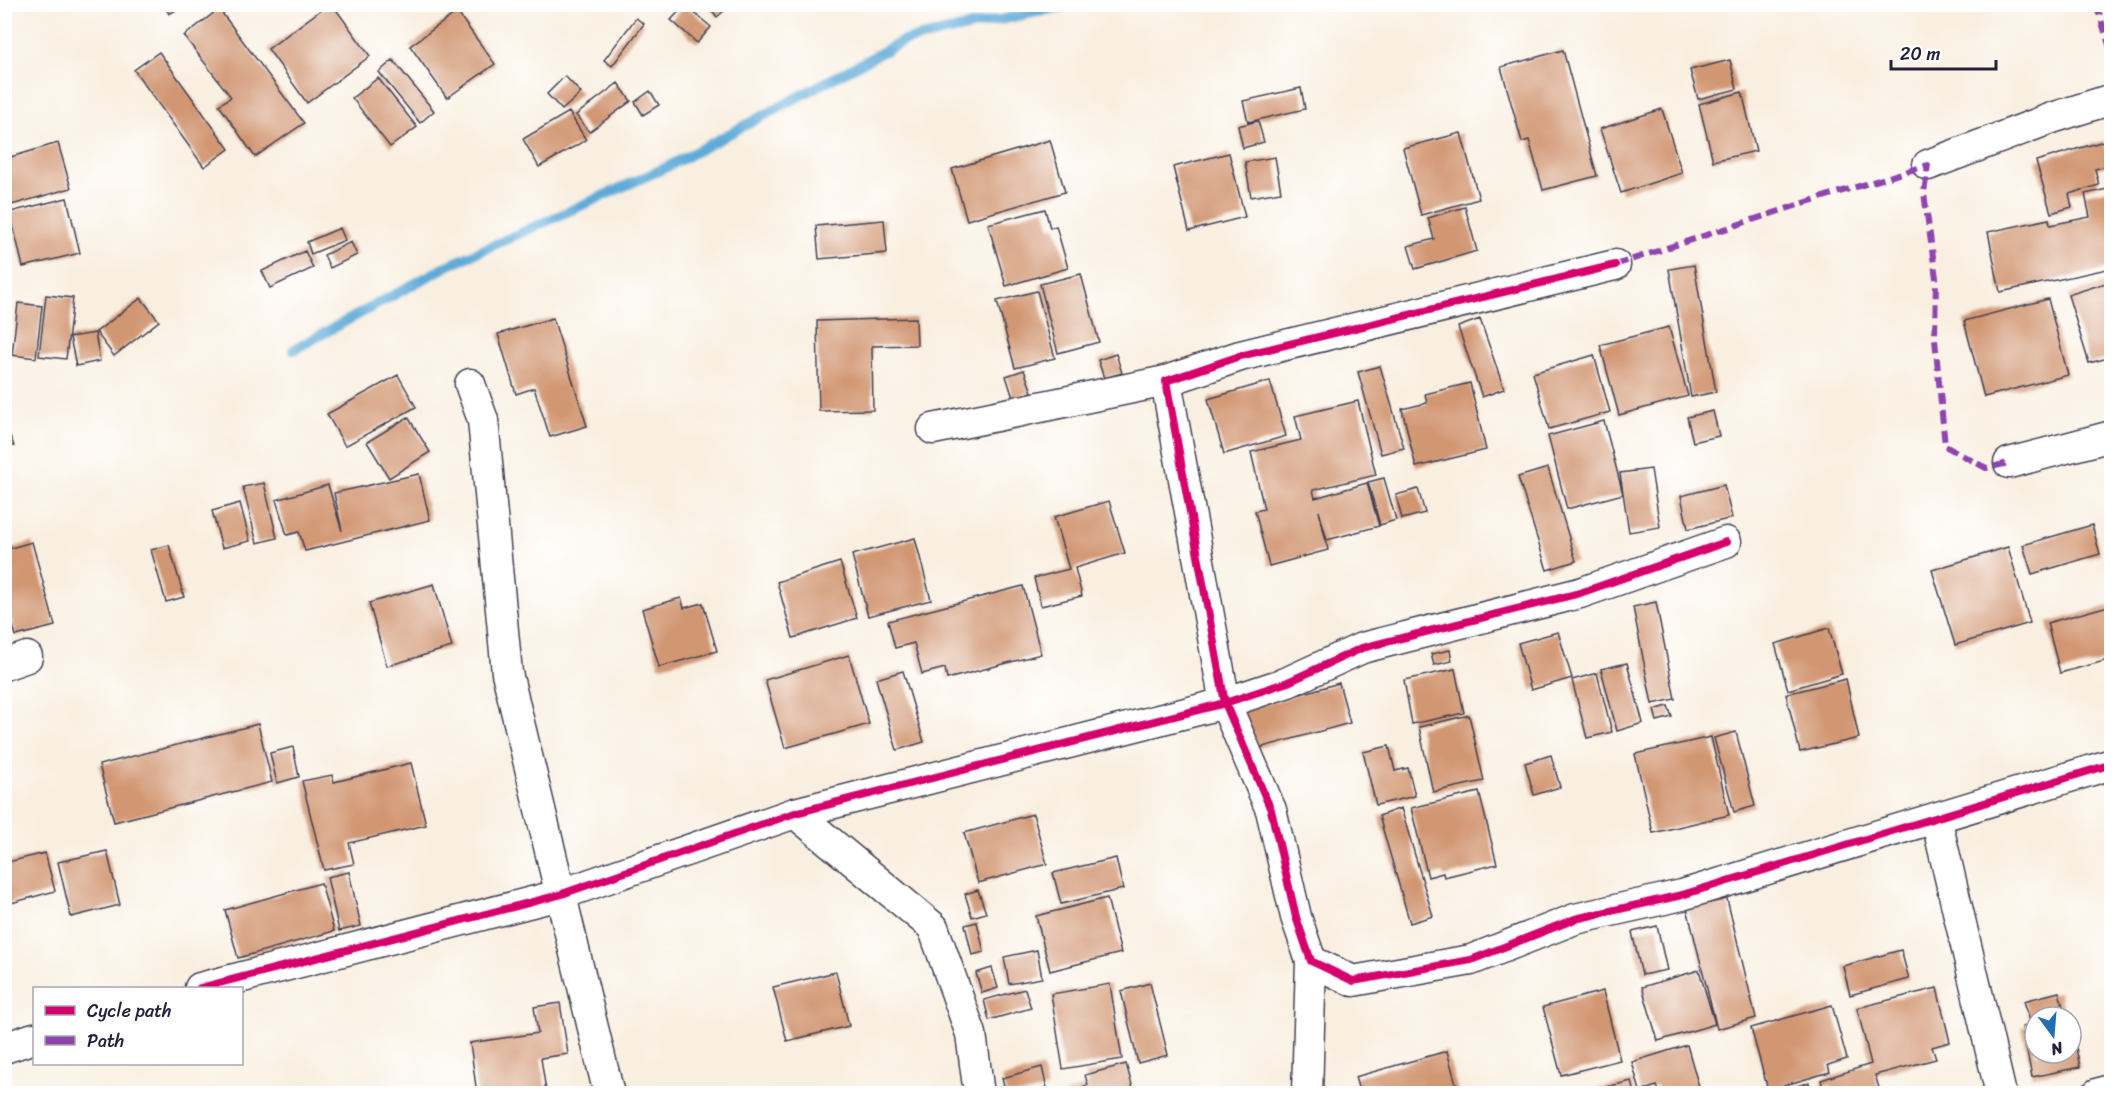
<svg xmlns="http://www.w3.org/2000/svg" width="2116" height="1098" viewBox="0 0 2116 1098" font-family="Sriracha,sans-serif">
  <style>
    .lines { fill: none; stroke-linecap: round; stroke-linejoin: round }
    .stream { stroke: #5fabd8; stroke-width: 10 }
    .building { fill: #d19672 }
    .street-casing { stroke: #424154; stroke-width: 33 }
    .street { stroke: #fff; stroke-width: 30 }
    .quiet { stroke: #8e44ad; stroke-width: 6; stroke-dasharray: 12 6; stroke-linecap: butt }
    .cycleway-casing { stroke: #fff; stroke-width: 11 }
    .cycleway { stroke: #d6006c; stroke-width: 8 }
  </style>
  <rect width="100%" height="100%" fill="#fff"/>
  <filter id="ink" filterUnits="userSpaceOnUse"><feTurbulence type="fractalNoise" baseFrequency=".0167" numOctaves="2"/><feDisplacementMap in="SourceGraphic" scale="12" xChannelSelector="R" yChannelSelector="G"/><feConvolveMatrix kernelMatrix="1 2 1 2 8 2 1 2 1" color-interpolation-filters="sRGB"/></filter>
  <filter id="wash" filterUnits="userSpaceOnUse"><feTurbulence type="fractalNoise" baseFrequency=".008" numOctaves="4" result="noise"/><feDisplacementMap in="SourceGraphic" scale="24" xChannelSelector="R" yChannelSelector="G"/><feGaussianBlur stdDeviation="1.35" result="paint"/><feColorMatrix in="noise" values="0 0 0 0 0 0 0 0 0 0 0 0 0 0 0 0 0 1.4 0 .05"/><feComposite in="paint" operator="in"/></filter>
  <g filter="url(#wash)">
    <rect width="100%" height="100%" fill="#f9efe0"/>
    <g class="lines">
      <path class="stream" d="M293 350 447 266 667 167 903 41 1074 4"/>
    </g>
    <g id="blocks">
      <path class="building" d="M164 4H186L169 14Z
        M329 4H332L370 56 307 103 268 49Z
        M707 4H732L717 17Z
        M685 5 711 27 697 43 671 20Z
        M219 9 304 123 255 157 219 105 231 97 184 36Z
        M457 12 495 64 447 98 410 46Z
        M636 18 644 24 612 66 604 60Z
        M1563 50 1597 176 1543 190 1529 140 1522 142 1501 67Z
        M159 52 229 149 204 167 134 70Z
        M393 60 434 111 420 123 379 72Z
        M1730 60 1737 89 1698 99 1690 70Z
        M565 76 581 93 562 110 547 94Z
        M378 78 417 127 390 147 352 98Z
        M618 83 631 101 589 132 576 115Z
        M1301 88 1305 109 1248 122 1243 101Z
        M650 91 659 105 643 115 635 102Z
        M1742 92 1756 151 1713 161 1699 104Z
        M1662 109 1682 173 1621 193 1600 129Z
        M569 112 586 140 539 167 523 139Z
        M1258 121 1264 142 1243 148 1238 126Z
        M1461 133 1479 199 1421 215 1403 148Z
        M1050 140 1065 192 967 220 952 169Z
        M2104 141 2111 165 2095 169 2099 185 2069 194 2072 207 2051 213 2036 161Z
        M58 143 71 188 8 206 10 212 4 214V159Z
        M1229 153 1245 217 1189 231 1173 167Z
        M1275 157 1281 192 1251 197 1245 162Z
        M2112 188V268L2000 292 1988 232 2049 219 2050 225 2090 217 2085 194Z
        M67 198 80 253 23 267 10 212Z
        M1465 207 1477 251 1415 269 1408 246 1434 239 1428 218Z
        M1045 209 1050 228 1056 226 1068 268 1006 286 988 224Z
        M884 220 887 253 819 259 816 226Z
        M340 228 345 240 311 254 307 242Z
        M351 242 357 255 330 268 324 255Z
        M305 251 313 268 270 288 262 271Z
        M1694 265 1716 392 1691 397 1669 269Z
        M1081 274 1099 342 1058 353 1040 284Z
        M2112 281V357L2089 363 2068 295Z
        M1037 291 1055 358 1015 368 997 301Z
        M46 295 73 298 66 359 39 356Z
        M141 298 159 321 114 356 96 332Z
        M2048 299 2068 375 1984 397 1964 321Z
        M18 303 42 306 36 358 12 355Z
        M553 318 587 426 550 437 534 388 516 394 498 334Z
        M916 318 917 345 872 346 873 410 819 411 817 321Z
        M1480 319 1504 389 1482 397 1458 327Z
        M1669 327 1688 396 1619 415 1600 345Z
        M95 333 100 361 76 366 70 337Z
        M1116 354 1122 373 1104 378 1098 360Z
        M1594 355 1610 412 1549 429 1533 373Z
        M1380 366 1404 448 1381 454 1358 372Z
        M1024 370 1032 392 1013 398 1006 376Z
        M398 375 416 407 345 446 327 414Z
        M1270 381 1286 436 1224 454 1208 399Z
        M1470 383 1486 450 1416 467 1402 409 1427 403 1425 394Z
        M1358 401 1376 475 1313 490 1315 498 1367 483 1379 526 1327 540 1319 511 1328 550 1269 566 1255 511 1264 509 1251 452 1301 440 1295 416Z
        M1713 411 1719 436 1693 442 1687 417Z
        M408 417 430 452 389 478 367 442Z
        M4 420 14 446 4 449Z
        M1604 421 1623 494 1567 509 1548 436Z
        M1548 468 1576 561 1547 570 1518 477Z
        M1651 469 1660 527 1629 532 1620 473Z
        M419 474 430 520 305 551 299 532 287 535 276 500 328 485 342 531 334 493Z
        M1384 478 1396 520 1380 525 1368 482Z
        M264 483 277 538 257 543 243 487Z
        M1724 485 1732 518 1688 529 1681 496Z
        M1418 489 1425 513 1402 519 1396 495Z
        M1109 501 1125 553 1075 568 1082 596 1041 606 1034 578 1069 569 1054 517Z
        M240 503 250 541 222 548 212 511Z
        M2092 525 2100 554 2032 574 2023 545Z
        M915 538 931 600 868 616 852 555Z
        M32 542 55 626 16 636 4 594V550Z
        M169 545 184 597 166 602 151 550Z
        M2008 547 2030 623 1955 645 1932 570Z
        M840 562 857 618 793 638 777 582Z
        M434 584 452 647 387 666 369 603Z
        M1023 586 1041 654 947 679 945 668 922 674 914 643 895 648 888 621Z
        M681 598 684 608 703 603 717 651 659 667 642 609Z
        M1656 602 1675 699 1652 704 1633 607Z
        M2112 605V659L2060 673 2047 623Z
        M1829 628 1842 674 1788 690 1775 644Z
        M1558 632 1572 678 1531 690 1518 643Z
        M1450 650 1452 661 1434 665 1431 654Z
        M849 655 869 724 785 748 765 680Z
        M1627 663 1643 723 1617 731 1601 669Z
        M1455 669 1464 713 1412 724 1404 680Z
        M903 671 924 742 897 750 876 679Z
        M1597 673 1612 732 1587 738 1572 680Z
        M1846 679 1859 738 1800 752 1786 694Z
        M1339 683 1350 723 1252 750 1241 711Z
        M1668 706 1672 717 1657 721 1654 710Z
        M1469 715 1484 781 1433 792 1419 727Z
        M258 724 272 782 114 822 99 765Z
        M1736 732 1755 806 1734 812 1714 738Z
        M1711 737 1729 815 1653 833 1635 754Z
        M1389 746 1395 771 1408 768 1415 796 1376 805 1363 752Z
        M293 747 299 777 277 783 270 753Z
        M1551 755 1560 787 1534 795 1525 763Z
        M411 763 426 825 349 843 354 864 324 870 302 781 332 775 334 782Z
        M1479 792 1497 864 1444 877 1443 873 1428 877 1411 808Z
        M1401 808 1433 916 1410 923 1379 816Z
        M1033 814 1047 864 978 883 964 833Z
        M107 851 120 905 71 917 58 862Z
        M45 853 55 891 4 905V863Z
        M1116 858 1123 889 1061 904 1053 873Z
        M349 872 361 926 339 931 327 877Z
        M321 883 334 931 238 958 225 910Z
        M978 890 986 913 972 917 965 894Z
        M1107 898 1121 953 1050 971 1036 916Z
        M1727 899 1756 1018 1717 1029 1687 908Z
        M977 922 984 952 972 955 965 925Z
        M1657 926 1667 970 1642 975 1632 932Z
        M1037 950 1042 978 1009 984 1004 957Z
        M1901 950 1909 979 1850 995 1843 966Z
        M992 968 998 988 982 993 976 973Z
        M1699 970 1715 1024 1658 1041 1642 987Z
        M836 972 849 1026 787 1041 773 987Z
        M1150 983 1168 1055 1138 1063 1121 991Z
        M1110 984 1122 1059 1063 1069 1051 994Z
        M1937 988 1950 1042 1932 1047 1936 1059 1875 1075 1881 1094H1834L1831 1085 1823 1088 1821 1080 1871 1064 1857 1008Z
        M1025 989 1031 1008 989 1020 984 1000Z
        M1603 991 1620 1060 1561 1075 1543 1007Z
        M2059 992 2064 1011 2043 1017H2035V1019L2030 1021 2024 1001Z
        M560 1003 568 1054 541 1058 546 1091 526 1094H477L470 1043 538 1033 534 1007Z
        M1832 1005 1847 1059 1828 1065 1830 1072 1768 1090 1751 1028Z
        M2035 1024V1053H2071L2072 1029 2080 1067 2032 1077 2022 1027Z
        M1687 1045 1701 1094H1660L1657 1086 1640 1091 1632 1062Z
        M1447 1051 1458 1091 1448 1094H1360L1355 1077Z
        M1126 1064 1134 1092 1147 1088 1148 1094H1062L1088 1085 1085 1075Z
        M1042 1067 1047 1088 1026 1094H1006L1002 1078Z
        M1632 1081 1635 1094H1580V1093Z
        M1809 1083 1812 1094H1783L1782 1090Z"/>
    </g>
  </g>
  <g filter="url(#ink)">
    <use href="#blocks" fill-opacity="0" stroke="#424154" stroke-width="1.5"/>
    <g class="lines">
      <g class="street-casing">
        <path id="street" d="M1928 165 2052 118 2112 99
          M1615 265 1240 356 1166 381 1225 703 1288 682 1362 648 1580 593 1726 542
          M470 384 483 420 507 673 609 1094
          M933 429 1166 381
          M2009 463 2112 436
          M4 665 27 657
          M795 813 933 927 971 1034 979 1094
          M1936 818 2001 1094
          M200 988 559 895 795 813 1225 703 1271 810 1296 917 1311 961 1353 981 1471 960 1575 919 1682 895 2112 764
          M4 1048 34 1038
          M1307 1094 1311 961
          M2097 1094 2112 1089"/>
      </g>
      <use href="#street" class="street"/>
      <path class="quiet" d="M2096 4 2112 54
        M1615 265 1810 201 1928 165 1924 193 1936 278 1935 339 1945 446 1986 468 2009 463"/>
      <g class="cycleway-casing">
        <path id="cycleway" d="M1615 265 1240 356 1166 381 1225 703 1288 682 1362 648 1580 593 1726 542
          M200 988 559 895 795 813 1225 703 1271 810 1296 917 1311 961 1353 981 1471 960 1575 919 1682 895 2112 764"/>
      </g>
      <use href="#cycleway" class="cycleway"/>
    </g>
  </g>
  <rect width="2116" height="1098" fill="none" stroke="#fff" stroke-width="24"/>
  <rect x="33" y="987" width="210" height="78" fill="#ffffff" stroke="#a7a7b1" stroke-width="1.5"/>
  <rect x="45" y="1006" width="30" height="9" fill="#d6006c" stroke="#a7a7b1" stroke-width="1.5"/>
  <text x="87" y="1017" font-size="18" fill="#22223b">Cycle path</text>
  <rect x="45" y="1036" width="30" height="9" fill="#8e44ad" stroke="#a7a7b1" stroke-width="1.5"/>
  <text x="87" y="1047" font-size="18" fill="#22223b">Path</text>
  <g transform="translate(2053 1035) rotate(164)"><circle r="28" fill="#ffffff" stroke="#a7a7b1" stroke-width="1.5"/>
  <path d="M0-4.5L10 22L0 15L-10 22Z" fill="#1f6fb2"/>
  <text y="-9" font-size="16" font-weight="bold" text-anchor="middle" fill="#22223b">N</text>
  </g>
  <path d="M1891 60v9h105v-9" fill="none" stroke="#22223b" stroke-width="3"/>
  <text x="1900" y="60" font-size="18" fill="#22223b" stroke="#ffffff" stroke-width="4.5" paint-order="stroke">20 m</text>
</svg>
